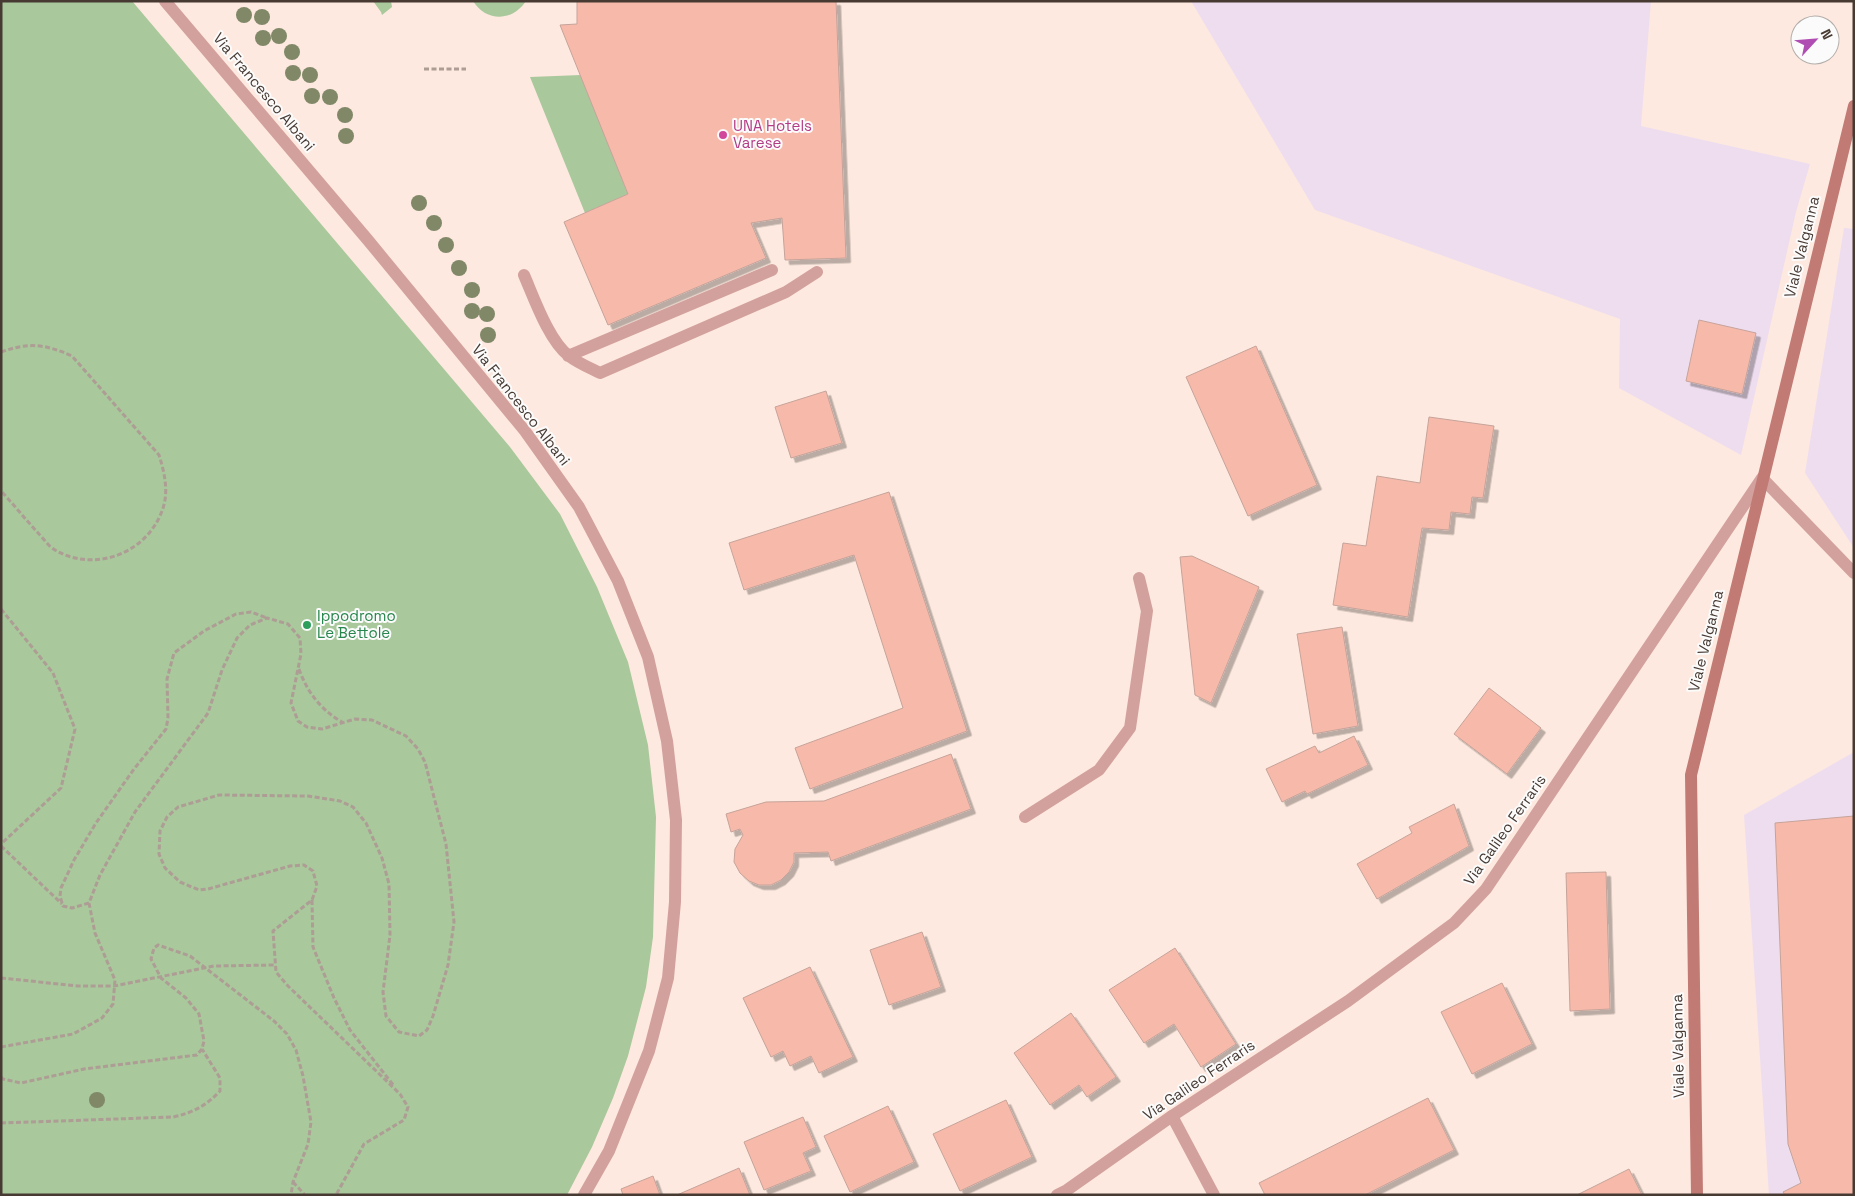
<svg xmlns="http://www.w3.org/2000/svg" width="1855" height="1196" viewBox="0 0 1855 1196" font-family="'Space Grotesk',sans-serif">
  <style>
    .industrial { fill: #eeddef }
    .green { fill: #a9c89c }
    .building { fill: #f7baaa; stroke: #c6a39a; filter: url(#shadow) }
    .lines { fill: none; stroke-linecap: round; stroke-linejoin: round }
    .path { stroke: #ad9d94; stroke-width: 3; stroke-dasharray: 5 2.5; stroke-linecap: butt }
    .lane { stroke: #d3a19d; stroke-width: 12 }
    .street { stroke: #d3a19d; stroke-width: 12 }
    .secondary { stroke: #c27a75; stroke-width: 12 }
    .tree { fill: #808868 }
    .hotel-dot { fill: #d1479c; stroke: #fbfbfb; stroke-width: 2 }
    .leisure-dot { fill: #2e9e5b; stroke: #fbfbfb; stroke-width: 2 }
    .labels { text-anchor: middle; stroke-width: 4; stroke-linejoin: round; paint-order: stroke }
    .street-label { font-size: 15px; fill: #473a33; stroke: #fbfbfb }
    .hotel-label { font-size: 15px; fill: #b23c85; stroke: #fbfbfb; text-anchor: start }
    .leisure-label { font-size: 15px; fill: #27864d; stroke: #fbfbfb; text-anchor: start }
  </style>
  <defs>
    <filter id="shadow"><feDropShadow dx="4.5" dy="4.5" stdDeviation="0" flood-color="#0004"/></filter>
  </defs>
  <rect width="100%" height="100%" fill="#fde9df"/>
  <path class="industrial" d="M1191 1H1651L1641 126 1810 164 1796 212 1741 455 1619 388 1620 319 1315 210Z
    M1844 228 1854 229V548L1805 473Z
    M1854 752V1195H1769L1744 815Z"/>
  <path class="green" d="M1 1H132L510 447 560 514 597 587 628 662 648 745 656 817 653 937 646 987 628 1056 613 1098 592 1147 567 1195H1Z
    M373 1H391L392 7 382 15 381 12Z
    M473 1H526C513 21 487 23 473 1Z
    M581 75 628 194 585 213 530 77Z"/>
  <path class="building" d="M577 1H836L846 258 785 260 782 218 751 223 766 258 608 325 564 222 628 194 560 25 577 24Z
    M1699 320 1756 333 1742 394 1686 381Z
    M1256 346 1317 485 1248 516 1186 377Z
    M826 391 842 443 791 458 775 407Z
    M1429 417 1494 426 1483 498 1472 497 1470 514 1451 512 1449 530 1422 528 1408 617 1333 605 1343 543 1366 546 1377 476 1420 483Z
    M889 492 967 731 810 789 795 748 903 708 854 555 744 590 729 543Z
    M1192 556 1259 587 1211 703 1195 695 1180 557Z
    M1342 627 1358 726 1313 734 1297 634Z
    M1489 688 1541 728 1507 774 1454 734Z
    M1354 736 1368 765 1307 794 1305 791 1282 802 1266 769 1315 746 1319 753Z
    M951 754 971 809 831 861 828 852 794 853V862L789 872 781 880 771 885H759L749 881 740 873 734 862 735 849 743 835 740 829 731 832 726 814 766 802 824 801Z
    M1454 804 1469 846 1377 899 1357 864 1412 833 1409 827Z
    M1854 816V1195H1785L1783 1192 1801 1183 1788 1144 1775 823Z
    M1606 872 1610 1009 1570 1011 1566 873Z
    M922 932 941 987 889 1005 870 950Z
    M1175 948 1236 1044 1201 1067 1174 1024 1144 1043 1109 990Z
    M810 967 853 1057 819 1073 811 1056 790 1066 783 1051 771 1057 743 998Z
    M1502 983 1532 1044 1472 1074 1441 1012Z
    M1071 1013 1116 1077 1087 1097 1079 1085 1050 1105 1014 1053Z
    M1428 1098 1454 1150 1365 1195H1265L1259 1183Z
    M1006 1100 1032 1157 960 1191 933 1134Z
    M888 1106 914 1162 850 1192 824 1136Z
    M803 1117 816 1147 803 1153 811 1171 764 1190 744 1142Z
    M739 1168 750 1195H677Z
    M1629 1169 1642 1195H1577Z
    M653 1176 660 1195H623L621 1189Z"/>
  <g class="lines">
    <path class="path" d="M424 69H466
      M1 352C29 342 45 344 72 356L159 455C165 474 169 493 162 511 146 554 94 573 55 550 49 547 44 539 39 534 26 520 14 505 1 491
      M1 609 53 673 75 729 61 788 1 844
      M299 669C307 692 321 710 342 722
      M1 846 62 904
      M312 900 313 947 334 998 350 1030 394 1086
      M89 903 72 908 63 906 60 896 61 888 74 860 96 823 134 769 166 729 168 718 167 679 174 653 204 631 236 614 251 612 267 618
      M1 978 78 986H114L214 966 276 965
      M1 1047 73 1034 102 1018 113 1004 115 980 95 933 89 903 100 875 135 812 208 713 222 670 237 638 250 625 267 618 288 624 300 638 301 654 291 703 298 721 307 727 322 729 355 719 372 720 406 736 418 749 425 762 446 844 454 922 448 965 433 1016 427 1030 419 1036 399 1032 386 1016 383 992 390 935 389 884 382 858 366 823 353 807 340 801 308 796 219 795 178 807 167 817 160 831 159 854 165 868 180 882 199 890 208 889 290 866 304 865 313 871 317 886 312 900 273 931 276 972 288 986 400 1094 408 1107 404 1120 364 1144 336 1195
      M1 1077 3 1079 21 1083 84 1069 197 1055 202 1049 204 1041 199 1014 186 998 161 978 151 959 154 948 158 945 190 956 274 1021 287 1034 296 1050 303 1076 311 1122 308 1144 293 1182 291 1195
      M1 1123 173 1117C192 1113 206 1106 220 1091V1078L202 1049
      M293 1182 305 1195"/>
    <path class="lane" d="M524 275C534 298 549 341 569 356 578 363 590 368 600 373L786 292 817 272
      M568 356 772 270
      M1025 817 1099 770 1130 728 1147 611 1139 578
      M1172 1116 1214 1195"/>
    <path class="street" d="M165 1 367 239 525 431 579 507 618 581 648 657 667 741 676 820 675 902 668 978 649 1051 609 1151 584 1195
      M1057 1195 1067 1190 1172 1116 1348 1001 1454 923 1486 889 1762 478 1854 573"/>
    <path class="secondary" d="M1697 1195 1691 775 1854 106"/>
  </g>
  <g class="tree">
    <circle cx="244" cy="15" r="8"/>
    <circle cx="262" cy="17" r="8"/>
    <circle cx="279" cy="36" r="8"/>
    <circle cx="263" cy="38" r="8"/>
    <circle cx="292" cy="52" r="8"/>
    <circle cx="293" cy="73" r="8"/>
    <circle cx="310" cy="75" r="8"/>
    <circle cx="312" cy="96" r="8"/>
    <circle cx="330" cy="97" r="8"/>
    <circle cx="345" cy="115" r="8"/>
    <circle cx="346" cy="136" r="8"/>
    <circle cx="419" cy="203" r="8"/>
    <circle cx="434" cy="223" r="8"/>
    <circle cx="446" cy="245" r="8"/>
    <circle cx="459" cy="268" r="8"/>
    <circle cx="472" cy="290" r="8"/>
    <circle cx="472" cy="311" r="8"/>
    <circle cx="487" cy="314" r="8"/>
    <circle cx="488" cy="335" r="8"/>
    <circle cx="97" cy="1100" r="8"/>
  </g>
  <circle class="hotel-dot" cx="723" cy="135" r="5"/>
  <circle class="leisure-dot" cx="307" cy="625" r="5"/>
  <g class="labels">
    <g class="street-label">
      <text transform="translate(264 92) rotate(50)" y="5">Via Francesco Albani</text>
      <text transform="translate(1802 247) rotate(-76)" y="5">Viale Valganna</text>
      <text transform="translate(521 405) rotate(52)" y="5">Via Francesco Albani</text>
      <text transform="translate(1706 641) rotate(-76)" y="5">Viale Valganna</text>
      <text transform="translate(1505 830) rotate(-55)" y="5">Via Galileo Ferraris</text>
      <text transform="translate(1678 1046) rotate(-91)" y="5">Viale Valganna</text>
      <text transform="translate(1199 1080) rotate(-34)" y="5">Via Galileo Ferraris</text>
    </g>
    <g class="hotel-label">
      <text x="733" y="131">UNA Hotels<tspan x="733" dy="17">Varese</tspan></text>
    </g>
    <g class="leisure-label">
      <text x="317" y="621">Ippodromo<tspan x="317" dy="17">Le Bettole</tspan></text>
    </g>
  </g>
  <rect width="1855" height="1196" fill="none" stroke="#473a33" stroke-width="5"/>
  <g transform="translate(1815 40) rotate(64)"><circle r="24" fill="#fbfbfb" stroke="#b3aeab"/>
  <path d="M0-4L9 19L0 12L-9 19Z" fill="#b04db3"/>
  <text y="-8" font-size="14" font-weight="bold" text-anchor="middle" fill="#473a33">N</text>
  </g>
</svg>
